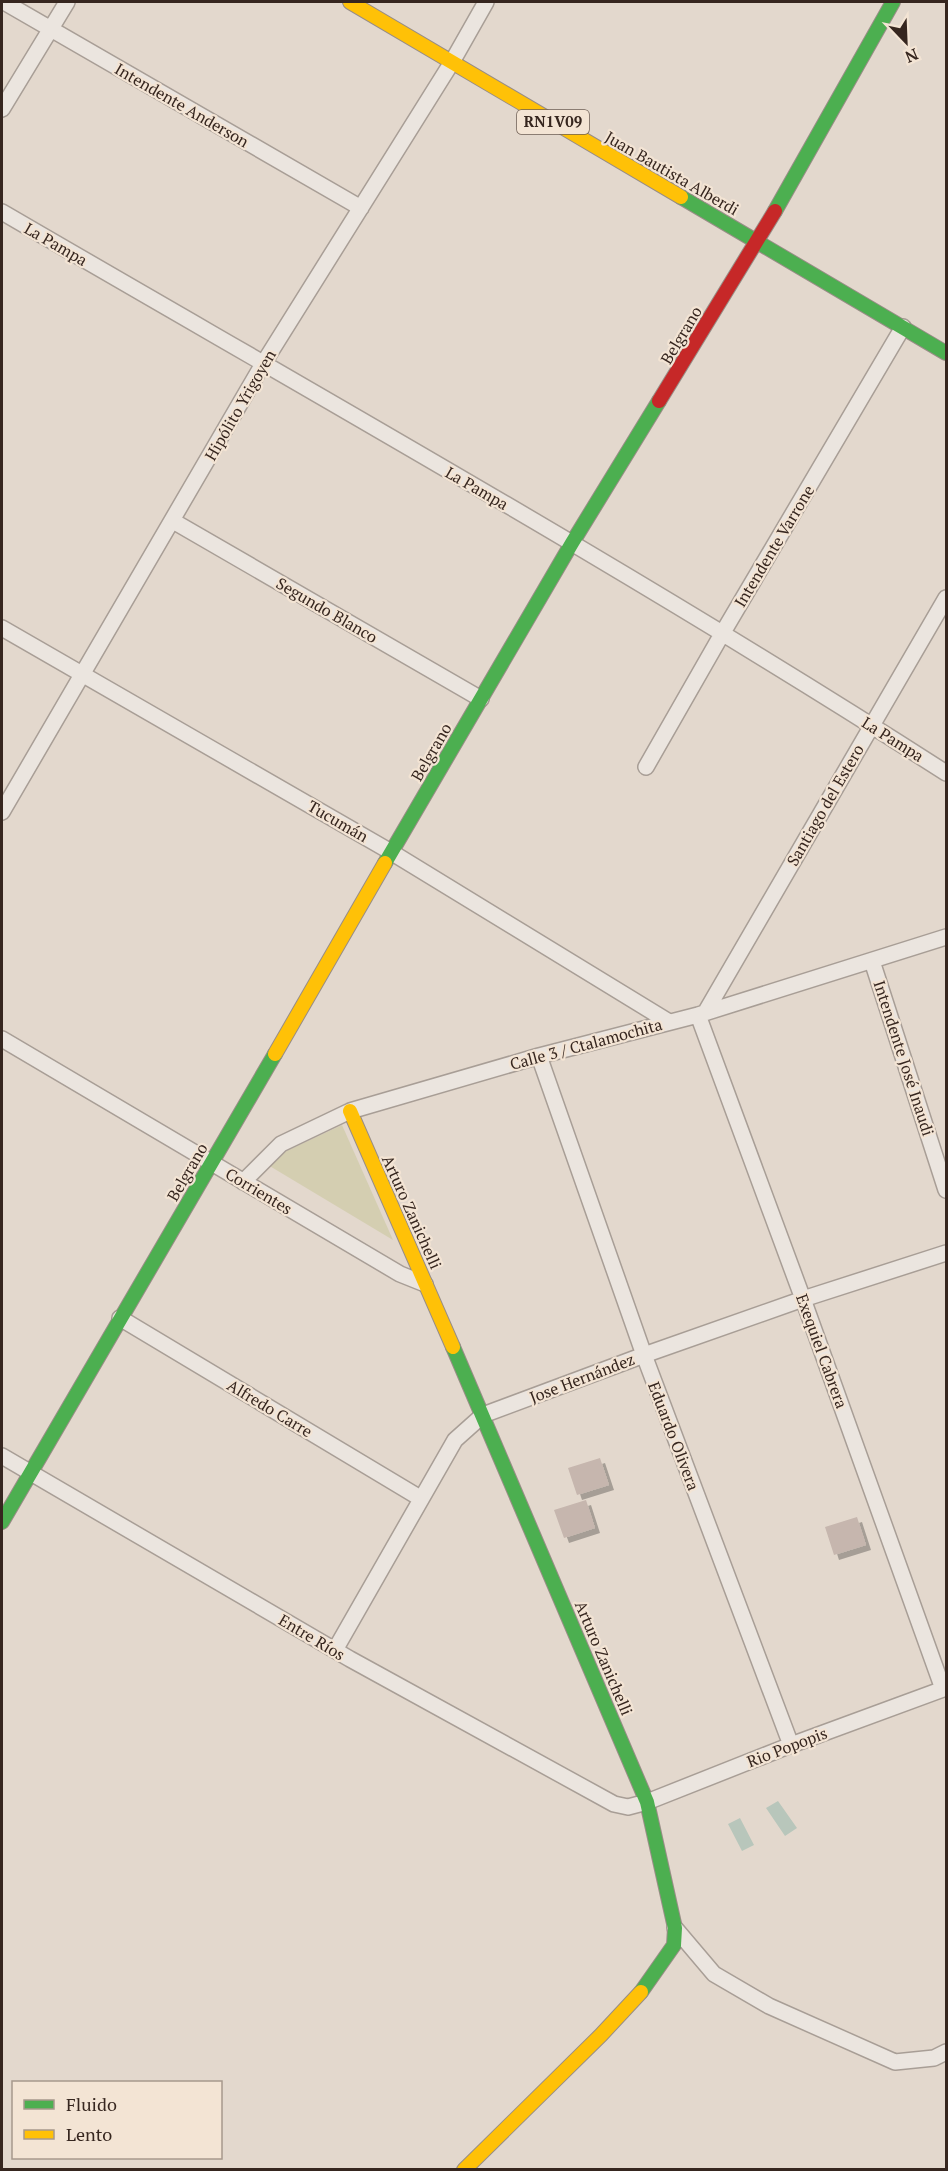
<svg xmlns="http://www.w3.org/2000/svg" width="948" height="2171" viewBox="0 0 948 2171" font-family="'PT Serif',serif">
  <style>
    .green { fill: #d4ceb1 }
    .water { fill: #b8c6bb }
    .building { fill: #c6b6ae; filter: url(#shadow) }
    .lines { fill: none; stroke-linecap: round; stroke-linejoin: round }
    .street-casing { stroke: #a89e96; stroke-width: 18 }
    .fast-casing { stroke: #988d86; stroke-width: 16 }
    .slow-casing { stroke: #988d86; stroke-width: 16 }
    .jam-casing { stroke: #988d86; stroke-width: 16 }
    .street { stroke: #ebe5df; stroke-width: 15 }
    .fast { stroke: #4caf50; stroke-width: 14 }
    .slow { stroke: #ffc107; stroke-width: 14 }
    .jam { stroke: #c62828; stroke-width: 14 }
    .labels { text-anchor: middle; stroke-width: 4.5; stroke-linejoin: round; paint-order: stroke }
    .shield { fill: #f3e4d4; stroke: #6f5f55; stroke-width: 1.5 }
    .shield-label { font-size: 15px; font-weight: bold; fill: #36261f }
    .street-label { font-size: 16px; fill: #36261f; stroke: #f3e4d4 }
  </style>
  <defs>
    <filter id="shadow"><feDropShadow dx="5" dy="5" stdDeviation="0" flood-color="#0004"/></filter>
  </defs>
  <rect width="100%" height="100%" fill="#e3d8cd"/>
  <path class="green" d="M342 1125 393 1240 263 1162Z"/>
  <path class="water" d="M778 1801 797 1828 785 1836 766 1808Z
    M740 1818 754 1845 742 1851 728 1824Z"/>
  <path class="building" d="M600 1458 609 1485 577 1495 568 1468Z
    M586 1500 595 1528 564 1538 554 1510Z
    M857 1517 866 1545 834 1555 825 1527Z"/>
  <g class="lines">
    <g class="street-casing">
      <path id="street" d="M4 2 361 208
        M2 109 67 2
        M2 212C318 396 638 575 946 773
        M173 521 481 699
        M2 628 391 852 669 1022
        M646 767 722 634 903 327
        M2 812 263 364 452 62 486 2
        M872 961 946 1190
        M705 1013 946 598
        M698 1015 803 1299 943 1689
        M2 1039 400 1274 425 1284
        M539 1056 644 1355 791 1745
        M243 1182 281 1144 350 1111 539 1056 698 1015 946 937
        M120 1318 420 1498
        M2 1456 350 1659 614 1804 628 1807 647 1802 791 1745 946 1688
        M335 1650 455 1440 483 1415 644 1355 803 1299 946 1253
        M675 1928 714 1974 769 2006 895 2062 934 2058 946 2052"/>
    </g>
    <g class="fast-casing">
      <path id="fast" d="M681 197 946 353
        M775 211 893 2
        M385 863 572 543 659 401
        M453 1347 647 1802 675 1928 674 1945 641 1992
        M2 1522 275 1054"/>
    </g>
    <g class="slow-casing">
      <path id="slow" d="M350 2 681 197
        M275 1054 385 863
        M350 1111 453 1347
        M464 2170 601 2035 641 1992"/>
    </g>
    <g class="jam-casing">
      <path id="jam" d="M659 401 775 211"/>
    </g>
    <use href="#street" class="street"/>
    <use href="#fast" class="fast"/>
    <use href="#slow" class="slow"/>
    <use href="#jam" class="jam"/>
  </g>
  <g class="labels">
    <rect class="shield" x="517" y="110" width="72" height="24" rx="4.5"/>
    <g class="shield-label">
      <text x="553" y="127">RN1V09</text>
    </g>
    <g class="street-label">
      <text transform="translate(182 105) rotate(30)" y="6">Intendente Anderson</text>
      <text transform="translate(672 173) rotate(30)" y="6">Juan Bautista Alberdi</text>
      <text transform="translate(56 244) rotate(30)" y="6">La Pampa</text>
      <text transform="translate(681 335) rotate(-59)" y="6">Belgrano</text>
      <text transform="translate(240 405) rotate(-60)" y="6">Hipólito Yrigoyen</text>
      <text transform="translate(477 488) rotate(30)" y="6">La Pampa</text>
      <text transform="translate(774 546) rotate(-59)" y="6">Intendente Varrone</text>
      <text transform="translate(327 610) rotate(30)" y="6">Segundo Blanco</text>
      <text transform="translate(893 739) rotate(32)" y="6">La Pampa</text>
      <text transform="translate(431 752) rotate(-60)" y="6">Belgrano</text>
      <text transform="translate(825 805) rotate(-60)" y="6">Santiago del Estero</text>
      <text transform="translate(338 821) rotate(30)" y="6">Tucumán</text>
      <text transform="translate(586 1044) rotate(-15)" y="6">Calle 3 / Ctalamochita</text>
      <text transform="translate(904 1058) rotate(72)" y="6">Intendente José Inaudi</text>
      <text transform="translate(187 1172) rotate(-60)" y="6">Belgrano</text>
      <text transform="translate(259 1191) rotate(31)" y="6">Corrientes</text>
      <text transform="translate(412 1212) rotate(66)" y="6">Arturo Zanichelli</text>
      <text transform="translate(822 1351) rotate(70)" y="6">Exequiel Cabrera</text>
      <text transform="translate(582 1378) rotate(-21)" y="6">Jose Hernández</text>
      <text transform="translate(270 1408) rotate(31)" y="6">Alfredo Carre</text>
      <text transform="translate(674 1436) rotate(69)" y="6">Eduardo Olivera</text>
      <text transform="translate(312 1637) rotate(31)" y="6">Entre Ríos</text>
      <text transform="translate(604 1658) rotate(67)" y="6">Arturo Zanichelli</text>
      <text transform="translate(787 1747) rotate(-21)" y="6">Rio Popopis</text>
    </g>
  </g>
  <rect width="948" height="2171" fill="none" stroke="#36261f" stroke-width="6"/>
  <rect x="12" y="2081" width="210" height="78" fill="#f3e4d4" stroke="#a7988c" stroke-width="1.5"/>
  <rect x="24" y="2100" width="30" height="9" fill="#4caf50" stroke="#a7988c" stroke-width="1.5"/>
  <text x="66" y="2111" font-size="18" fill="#36261f">Fluido</text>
  <rect x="24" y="2130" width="30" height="9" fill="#ffc107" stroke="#a7988c" stroke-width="1.5"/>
  <text x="66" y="2141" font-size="18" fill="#36261f">Lento</text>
  <g transform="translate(906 42) rotate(157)" stroke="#f3e4d4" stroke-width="4.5" paint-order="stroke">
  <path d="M0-4.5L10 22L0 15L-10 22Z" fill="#36261f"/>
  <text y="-9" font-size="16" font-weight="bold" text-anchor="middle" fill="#36261f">N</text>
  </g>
</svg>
